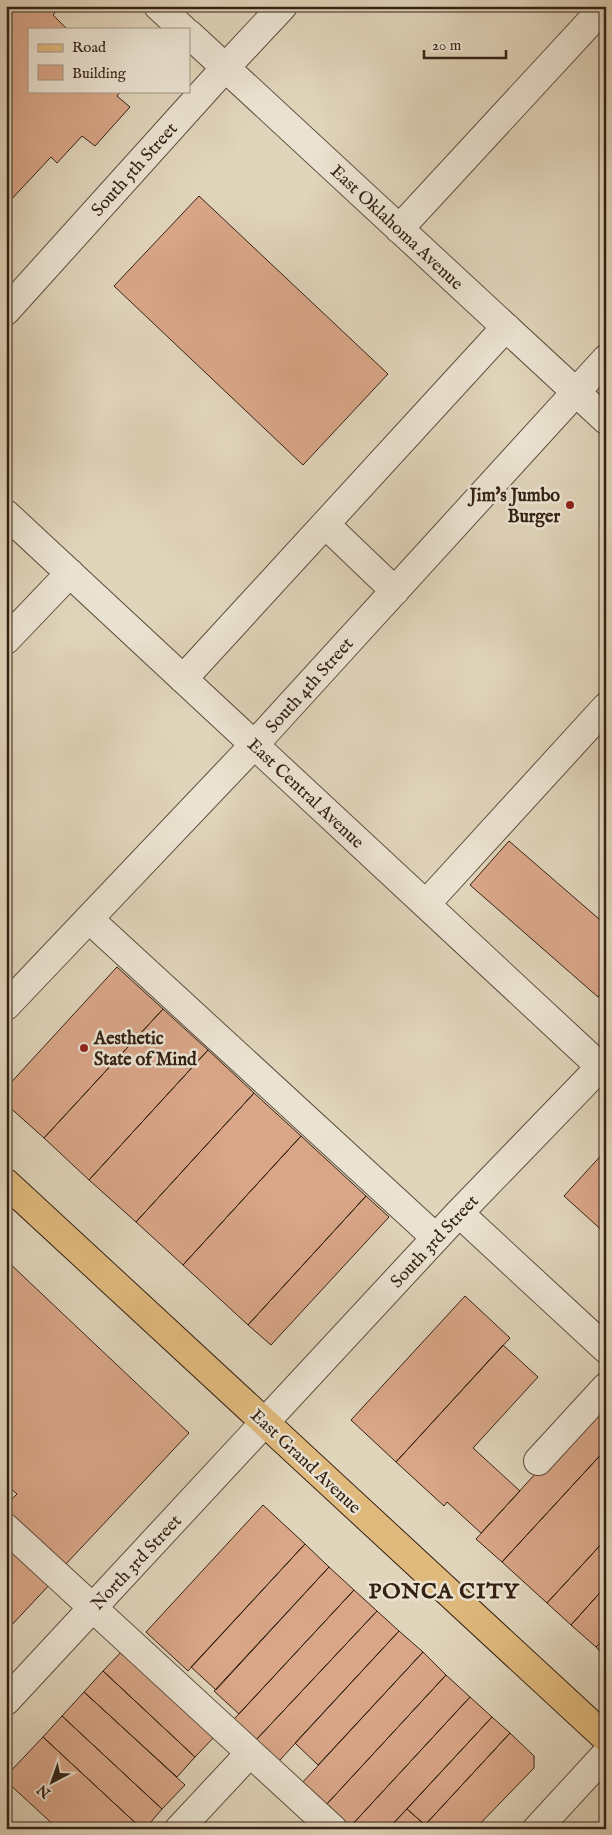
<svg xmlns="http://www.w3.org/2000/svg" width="612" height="1835" viewBox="0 0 612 1835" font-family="'IM FELL English',serif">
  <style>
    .building { fill: #d9a688; stroke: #342114 }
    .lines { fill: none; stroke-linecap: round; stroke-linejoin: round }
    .minor-casing { stroke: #5f4e3e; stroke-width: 30 }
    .major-casing { stroke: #342114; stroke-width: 30 }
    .minor { stroke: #ebe3d2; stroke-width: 28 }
    .major { stroke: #e0ba7d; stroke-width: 28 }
    .poi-dot { fill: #8f2418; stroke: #ebe3d2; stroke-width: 2 }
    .labels { text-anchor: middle; stroke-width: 5; stroke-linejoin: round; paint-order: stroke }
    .street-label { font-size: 18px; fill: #342114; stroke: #ebe3d2 }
    .poi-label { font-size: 18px; font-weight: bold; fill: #342114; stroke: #ebe3d2; text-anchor: end }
    .district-label { font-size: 22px; font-weight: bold; letter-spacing: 1px; fill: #342114; stroke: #ebe3d2 }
  </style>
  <rect width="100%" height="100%" fill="#e0d4ba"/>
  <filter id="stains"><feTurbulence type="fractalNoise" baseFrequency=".004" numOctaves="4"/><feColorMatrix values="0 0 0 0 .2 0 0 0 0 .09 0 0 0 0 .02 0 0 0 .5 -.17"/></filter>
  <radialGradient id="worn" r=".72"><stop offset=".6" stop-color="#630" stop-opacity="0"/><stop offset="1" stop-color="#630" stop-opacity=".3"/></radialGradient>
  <path class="building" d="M6 6H61L53 15 67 29H29V91H121L117 96 130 107 95 146 82 136 57 163 51 157 6 205Z
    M199 196 388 374 303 465 114 286Z
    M509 841 606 925V989L598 997 470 885Z
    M117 967 163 1009 44 1138 6 1104V1088Z
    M163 1009 208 1050 89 1180 44 1138Z
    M208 1050 254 1093 136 1222 89 1180Z
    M254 1093 301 1136 183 1265 136 1222Z
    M301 1136 366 1196 248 1325 183 1265Z
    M606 1150V1234L564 1196Z
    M366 1196 389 1217 271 1345 248 1325Z
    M6 1260 189 1433 65 1565 6 1510V1505L17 1494 6 1484Z
    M465 1296 510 1338 396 1462 351 1420Z
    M503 1345 538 1377 473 1448 520 1491 481 1533 447 1502 444 1506 396 1462Z
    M595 1408 606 1418V1449L502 1562 476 1539Z
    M606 1449V1539L547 1603 502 1562Z
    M263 1505 305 1544 188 1671 146 1632Z
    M6 1536 54 1580 6 1631Z
    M606 1539V1586L571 1625 547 1603Z
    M305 1544 329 1567 216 1690 191 1667Z
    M329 1567 354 1590 239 1714 214 1691Z
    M606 1586V1637L596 1647 571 1625Z
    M354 1590 377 1611 256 1740 234 1719Z
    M377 1611 399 1631 279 1761 256 1740Z
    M399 1631 423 1652 318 1765 295 1743Z
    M606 1637V1657L596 1647Z
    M124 1649 216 1735 195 1757 103 1671Z
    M423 1652 446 1675 326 1805 302 1783Z
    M103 1671 195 1757 177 1777 84 1692Z
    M446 1675 470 1697 350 1827 326 1805Z
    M84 1692 185 1785 162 1809 62 1716Z
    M470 1697 492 1717 388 1829H352L350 1827Z
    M62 1716 162 1809 145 1829H142L43 1737Z
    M492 1717 510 1733 425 1825 407 1809Z
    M510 1733 534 1756V1768L475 1829H388L407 1809 425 1825Z
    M43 1737 142 1829H58L6 1781V1776Z"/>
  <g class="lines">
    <g class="minor-casing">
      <path id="minor" d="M158 6 183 29
        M189 34 606 420
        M399 229 605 6
        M6 311 225 68 283 6
        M6 514 606 1072
        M325 524 395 591
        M6 640 70 573
        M183 679 506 327
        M426 904 606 707
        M89 919 436 1238
        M6 1006 254 745 606 359
        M459 1213 606 1349
        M538 1461 606 1387
        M6 1528 333 1829
        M6 1701 459 1213 606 1061
        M179 1829 250 1753
        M537 1829 606 1754"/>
    </g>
    <g class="major-casing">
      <path id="major" d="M6 1183 606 1738"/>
    </g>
    <use href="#minor" class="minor"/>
    <use href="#major" class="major"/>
  </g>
  <g class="poi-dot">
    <circle cx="570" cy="505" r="5"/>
    <circle cx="84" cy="1048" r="5"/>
  </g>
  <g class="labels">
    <g class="street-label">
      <text transform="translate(134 169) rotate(-48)" y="6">South 5th Street</text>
      <text transform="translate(397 227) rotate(43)" y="6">East Oklahoma Avenue</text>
      <text transform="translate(309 685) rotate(-48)" y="6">South 4th Street</text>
      <text transform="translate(306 793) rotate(43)" y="6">East Central Avenue</text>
      <text transform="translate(434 1241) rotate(-47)" y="6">South 3rd Street</text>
      <text transform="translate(306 1461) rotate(43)" y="6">East Grand Avenue</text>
      <text transform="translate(136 1562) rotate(-47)" y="6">North 3rd Street</text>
    </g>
    <g class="poi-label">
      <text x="560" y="501">Jim's Jumbo<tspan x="560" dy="21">Burger</tspan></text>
      <text x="94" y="1044" text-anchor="start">Aesthetic<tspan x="94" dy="21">State of Mind</tspan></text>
    </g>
    <g class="district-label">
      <text x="444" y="1598">PONCA CITY</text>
    </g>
  </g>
  <rect width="612" height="1835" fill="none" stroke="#e0d4ba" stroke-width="25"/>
  <rect x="8" y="8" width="597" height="1820" fill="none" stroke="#342114" stroke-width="2.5"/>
  <rect x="12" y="12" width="587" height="1810" fill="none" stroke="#342114"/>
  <rect x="28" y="28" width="162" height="65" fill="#ebe3d2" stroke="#a29586"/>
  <rect x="38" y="44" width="25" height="8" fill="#e0ba7d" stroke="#a29586"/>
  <text x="72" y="52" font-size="15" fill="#342114">Road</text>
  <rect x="38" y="65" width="25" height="15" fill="#d9a688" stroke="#a29586"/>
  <text x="72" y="78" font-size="15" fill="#342114">Building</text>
  <g transform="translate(52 1782) rotate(221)" stroke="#ebe3d2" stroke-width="4" paint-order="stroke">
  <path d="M0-4L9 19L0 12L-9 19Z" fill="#342114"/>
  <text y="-8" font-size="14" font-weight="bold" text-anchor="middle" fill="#342114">N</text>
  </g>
  <path d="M424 50v8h82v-8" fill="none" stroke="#342114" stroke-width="2.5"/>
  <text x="432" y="50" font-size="15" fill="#342114" stroke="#ebe3d2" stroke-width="4" paint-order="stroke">20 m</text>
  <rect width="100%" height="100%" filter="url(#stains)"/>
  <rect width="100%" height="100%" fill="url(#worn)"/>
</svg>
